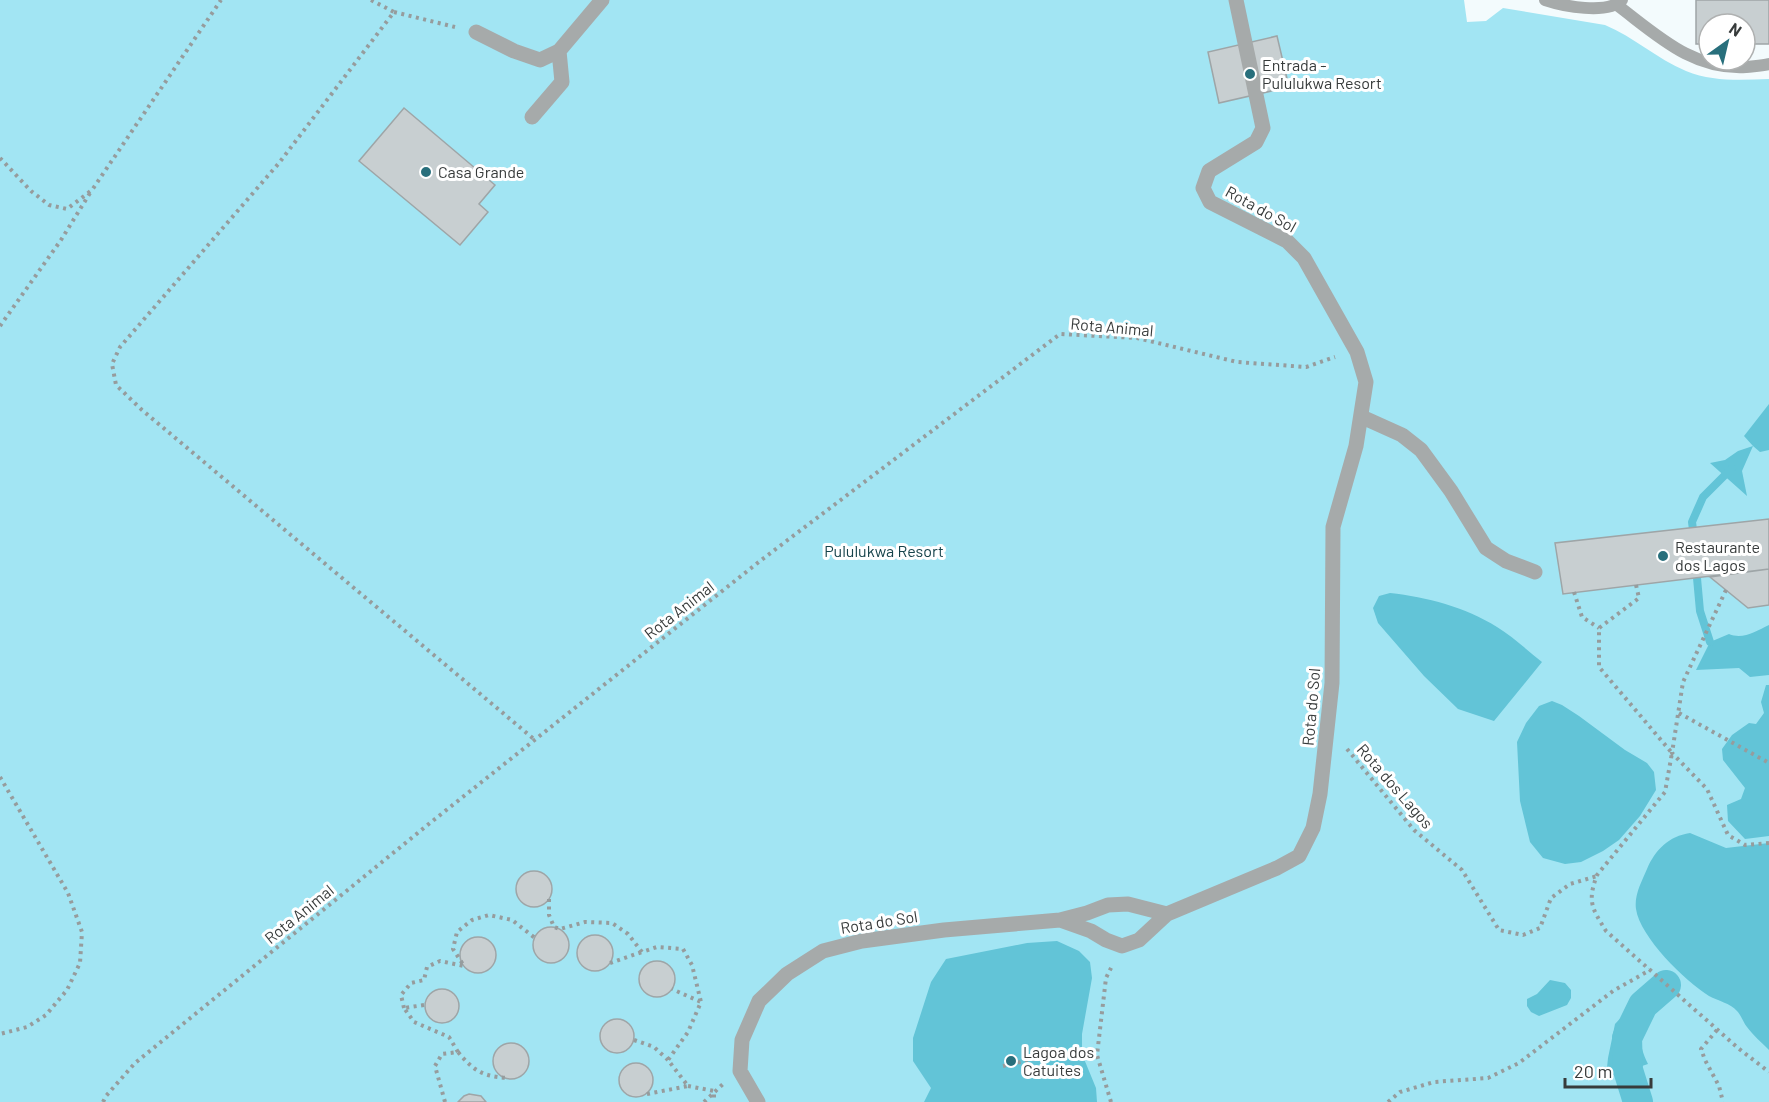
<svg xmlns="http://www.w3.org/2000/svg" width="1769" height="1102" viewBox="0 0 1769 1102" font-family="Barlow,sans-serif">
  <style>
    .green { fill: #a2e5f3 }
    .water { fill: #62c4d7 }
    .lines { fill: none; stroke-linecap: round; stroke-linejoin: round }
    .stream { stroke: #62c4d7; stroke-width: 8 }
    .canal { stroke: #62c4d7; stroke-width: 30 }
    .building { fill: #c8cfd1; stroke: #9ea5a7; stroke-width: 1.5 }
    .path { stroke: #969c9d; stroke-width: 4; stroke-dasharray: 3 4.5; stroke-linecap: butt }
    .service { stroke: #a6aaaa; stroke-width: 12 }
    .minor { stroke: #a6aaaa; stroke-width: 15 }
    .poi-dot { fill: #286f7c; stroke: #fff; stroke-width: 2 }
    .labels { text-anchor: middle; stroke-width: 6; stroke-linejoin: round; paint-order: stroke }
    .poi-label { font-size: 16px; fill: #373b3b; stroke: #fff; text-anchor: start }
    .street-label { font-size: 16px; fill: #373b3b; stroke: #fff }
    .park-label { font-size: 16px; fill: #16434b; stroke: #fff }
  </style>
  <rect width="100%" height="100%" fill="#f3fbfd"/>
  <path class="green" d="M0 0H1464L1467 22 1486 21 1503 8 1605 25C1634 37 1657 59 1686 71 1713 82 1741 80 1769 79V1102H0Z"/>
  <path class="water" d="M1769 404V450L1760 452 1753 446 1742 471 1747 496 1710 463 1725 460 1738 451 1753 446 1744 436Z
    M1390 593C1427 597 1465 607 1497 627 1513 637 1527 650 1542 662L1494 721 1458 709 1424 676 1378 623 1373 608 1379 596Z
    M1769 625V675L1750 677 1739 668 1696 670 1710 642 1729 634C1743 640 1756 631 1769 625Z
    M1766 685H1769V836L1745 839 1728 821 1727 805 1741 799 1745 788 1723 760 1722 749 1732 735 1749 723 1756 724 1764 713 1761 702Z
    M1552 701 1562 705 1579 716 1625 750 1647 763 1654 772 1656 790 1640 816 1619 840 1603 851 1581 862 1565 864 1543 858 1530 842 1520 801 1517 742 1526 723 1539 706Z
    M1690 833 1726 848 1769 843V1050C1762 1043 1753 1035 1747 1027 1743 1022 1741 1015 1737 1011 1730 1003 1718 1001 1709 996 1685 981 1640 937 1636 909 1634 895 1642 881 1647 869 1655 850 1669 836 1690 833Z
    M1057 941 1079 951 1090 962 1092 978 1082 1034V1054L1096 1088 1097 1102H924L931 1088 913 1061V1038L931 982 946 959 1027 943Z
    M1550 980 1565 983 1571 990V998L1567 1005 1539 1016 1531 1012 1527 1006V999L1537 994Z
    M1654 996C1641 1024 1634 1035 1648 1064L1636 1068 1651 1102H1626L1621 1073 1606 1077 1608 1058 1615 1024 1629 1009Z"/>
  <g class="lines">
    <path class="stream" d="M1694 537 1692 522 1703 497 1732 468
      M1696 567 1700 611 1710 642"/>
    <path class="canal" d="M1638 1102 1628 1070 1627 1038 1643 1005 1666 985"/>
  </g>
  <path class="building" d="M1696 0H1769V44H1745V24H1709V44H1696Z
    M1277 36 1289 87 1219 103 1208 52Z
    M404 108 495 185 479 204 488 212 460 245 359 161Z
    M1769 519V569L1563 594 1555 543Z
    M1769 569V605L1748 608 1710 577Z
    M516 889a18 18 0 1 1 36 0a18 18 0 1 1-36 0Z
    M533 945a18 18 0 1 1 36 0a18 18 0 1 1-36 0Z
    M577 953a18 18 0 1 1 36 0a18 18 0 1 1-36 0Z
    M460 955a18 18 0 1 1 36 0a18 18 0 1 1-36 0Z
    M639 979a18 18 0 1 1 36 0a18 18 0 1 1-36 0Z
    M425 1006a17 17 0 1 1 34 0a17 17 0 1 1-34 0Z
    M600 1036a17 17 0 1 1 34 0a17 17 0 1 1-34 0Z
    M493 1061a18 18 0 1 1 36 0a18 18 0 1 1-36 0Z
    M619 1080a17 17 0 1 1 34 0a17 17 0 1 1-34 0Z
    M469 1094 481 1096 486 1102H458L464 1096Z"/>
  <g class="lines">
    <path class="path" d="M371 0 394 12 279 163 120 347 112 364 116 385 142 410 535 740
      M394 12 455 27
      M0 158 31 191 49 205 67 209 92 190 221 0
      M0 326 61 240 90 193
      M1636 585 1639 598 1599 628V667L1672 753 1665 792 1597 875C1587 902 1592 908 1606 931L1738 1048 1769 1072
      M1726 590 1683 682 1672 753 1707 789 1728 835 1745 845 1769 843
      M1574 592 1582 617 1599 628
      M1679 713 1769 763
      M1347 749 1414 830 1462 870 1499 930 1523 935 1540 928 1551 898 1570 884 1597 876
      M0 777 68 893 82 932 80 963 67 990 46 1015 27 1027 0 1034
      M549 899V915L554 927 560 929 585 922 612 923 628 934 642 952 657 947 683 949 692 965 701 1002
      M610 963 642 952
      M424 1005 404 1008 414 1022 449 1037 458 1052
      M404 1008 401 995 411 983 424 980 427 967 440 961 464 966 453 949 457 932 472 920 489 915 512 920 535 938
      M1717 1030 1701 1049 1705 1060 1719 1086 1723 1102
      M634 1040 654 1047 668 1060
      M1003 1066 1059 1053 1096 1055
      M688 1086 714 1091V1102
      M647 1094 688 1086 668 1060 688 1032 701 1002 672 989
      M103 1102 106 1096 135 1063 430 823 760 561 1060 334 1137 338 1237 362 1306 367 1335 357
      M445 1102 435 1066 442 1054 458 1052C474 1071 482 1076 507 1078
      M704 1102 723 1084
      M1111 1102 1097 1055 1106 978 1112 966
      M1388 1102 1400 1092 1434 1082 1488 1078 1519 1063 1613 991 1650 970"/>
    <path class="service" d="M1545 0C1563 6 1607 15 1622 0
      M1617 5C1657 35 1692 70 1746 67 1753 66 1762 66 1769 64"/>
    <path class="minor" d="M476 32 514 51 540 60 559 51 562 82 532 117
      M559 51 602 0
      M1362 417 1402 435 1421 450 1451 491 1486 548 1506 561 1535 572
      M1060 920 1091 931 1106 940 1122 946 1139 940 1167 914 1277 868 1299 856 1313 828 1320 794 1332 683 1333 527 1356 446 1366 382 1357 352 1304 258 1287 241 1210 202 1203 188 1209 171 1256 142 1263 128 1236 0
      M758 1102 740 1071 742 1040 759 1001 787 974 823 951 862 941 944 930 1060 920 1087 913 1108 905 1128 904 1167 914"/>
  </g>
  <g class="poi-dot">
    <circle cx="1250" cy="74" r="6"/>
    <circle cx="426" cy="172" r="6"/>
    <circle cx="1663" cy="556" r="6"/>
    <circle cx="1011" cy="1061" r="6"/>
  </g>
  <g class="labels">
    <g class="poi-label">
      <text x="1262" y="71">Entrada -<tspan x="1262" dy="18">Pululukwa Resort</tspan></text>
      <text x="438" y="178">Casa Grande</text>
      <text x="1675" y="553">Restaurante<tspan x="1675" dy="18">dos Lagos</tspan></text>
      <text x="1023" y="1058">Lagoa dos<tspan x="1023" dy="18">Catuites</tspan></text>
    </g>
    <g class="street-label">
      <text transform="translate(1261 209) rotate(29)" y="6">Rota do Sol</text>
      <text transform="translate(1112 327) rotate(5)" y="6">Rota Animal</text>
      <text transform="translate(679 610) rotate(-38)" y="6">Rota Animal</text>
      <text transform="translate(1311 707) rotate(-85)" y="6">Rota do Sol</text>
      <text transform="translate(1395 786) rotate(49)" y="6">Rota dos Lagos</text>
      <text transform="translate(299 914) rotate(-39)" y="6">Rota Animal</text>
      <text transform="translate(879 922) rotate(-9)" y="6">Rota do Sol</text>
    </g>
    <g class="park-label">
      <text x="884" y="557">Pululukwa Resort</text>
    </g>
  </g>
  <g transform="translate(1727 42) rotate(34)"><circle r="28" fill="#ffffff" stroke="#afb1b1" stroke-width="1.5"/>
  <path d="M0-4.5L10 22L0 15L-10 22Z" fill="#286f7c"/>
  <text y="-9" font-size="16" font-weight="bold" text-anchor="middle" fill="#373b3b">N</text>
  </g>
  <path d="M1565 1078v9h86v-9" fill="none" stroke="#373b3b" stroke-width="3"/>
  <text x="1574" y="1078" font-size="18" fill="#373b3b" stroke="#ffffff" stroke-width="4.5" paint-order="stroke">20 m</text>
</svg>
